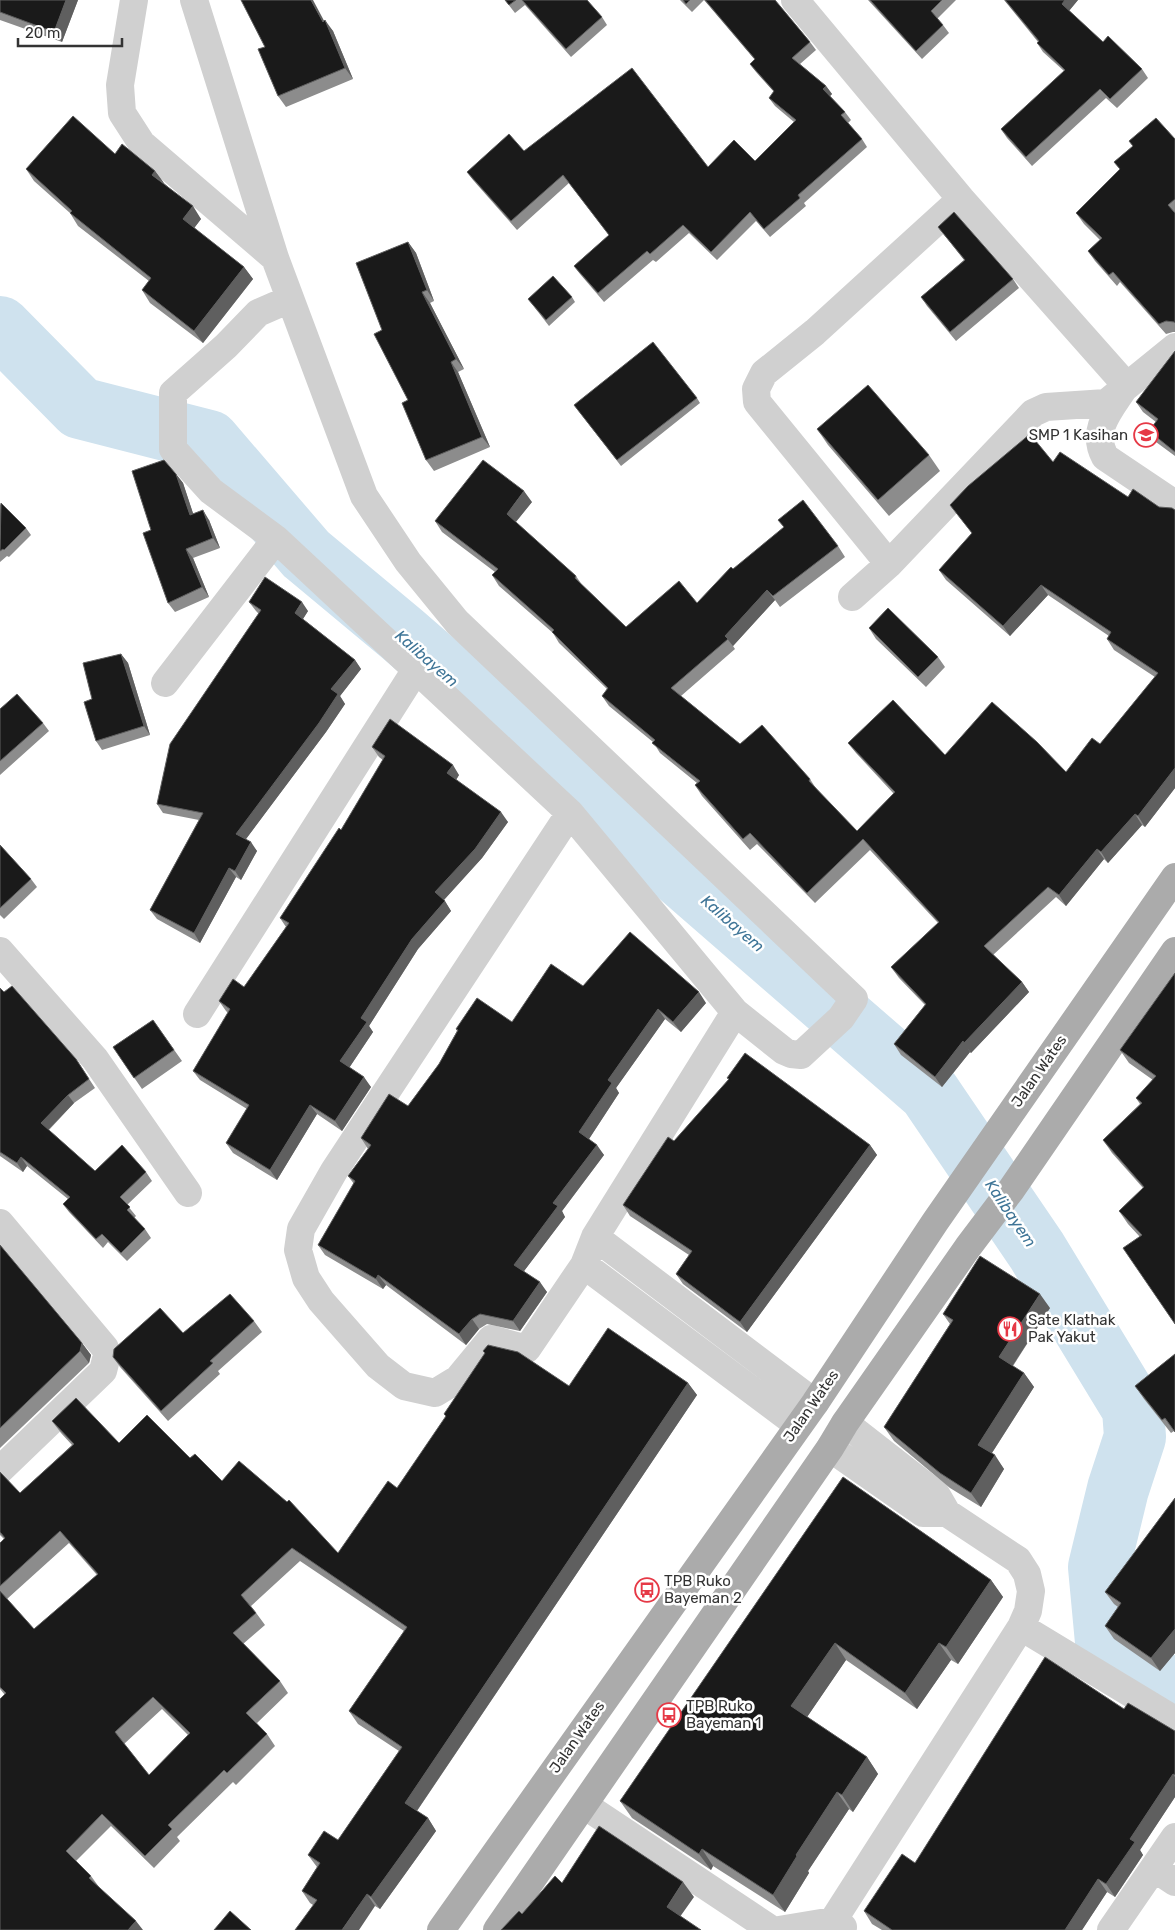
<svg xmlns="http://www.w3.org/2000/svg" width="1175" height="1930" viewBox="0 0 1175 1930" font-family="Rubik,sans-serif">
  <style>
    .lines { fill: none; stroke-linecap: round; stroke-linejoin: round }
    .river { stroke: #cfe2ee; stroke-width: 62 }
    .street { stroke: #d0d0d0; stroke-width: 28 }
    .primary { stroke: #ababab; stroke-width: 28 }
    .wall { fill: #8c8c8c; fill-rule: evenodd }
    .shaded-wall { fill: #5f5f5f }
    .building { fill: #1a1a1a; stroke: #5f5f5f; fill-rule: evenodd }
    .labels { text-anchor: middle; stroke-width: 5; stroke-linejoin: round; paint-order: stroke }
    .poi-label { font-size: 15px; fill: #333; stroke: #fff; text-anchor: start }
    .street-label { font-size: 15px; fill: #333; stroke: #fff }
    .water-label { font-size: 16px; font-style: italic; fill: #3f7597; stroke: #fff }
  </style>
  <rect width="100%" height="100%" fill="#fff"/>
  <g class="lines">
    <path class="river" d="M0 327 80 408 209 441 306 554 402 634 929 1092 1037 1251 1133 1409 1135 1437 1118 1489 1099 1567 1106 1642 1175 1694"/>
    <path class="street" d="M134 0 120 85 122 113 142 144 275 258
      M194 0 275 258 364 496 408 562 457 622 854 999 841 1018 801 1055 791 1054 784 1051 735 1012
      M795 0 961 199 1126 385C1111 409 1090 429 1105 457L1175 504
      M290 299 258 313 226 346 173 393V449L211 491 276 539 570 813 735 1012 595 1237 584 1265 527 1349 491 1339 458 1379 435 1393 404 1386 378 1366 321 1301 306 1278 298 1250 301 1229 334 1171 570 813
      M889 564 757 402 756 389 764 373 815 332 961 199
      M852 597 889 564 1033 413 1046 407 1106 403 1175 347
      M165 683 276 539
      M0 951 95 1059 188 1193
      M197 1014 415 671
      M0 1223 105 1348 107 1355 103 1371 0 1470
      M595 1237 815 1403
      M584 1265 798 1425
      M830 1448 923 1513H947
      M1021 1627 1175 1720
      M584 1805 772 1930
      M1154 1868 1175 1882
      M779 1930 833 1921 843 1927
      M827 1930 1021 1627 1028 1611 1031 1591 1027 1574 1018 1560 947 1513 936 1494 845 1423
      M1111 1930 1175 1837"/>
    <path class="primary" d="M441 1930 815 1403 935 1222 1175 877
      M497 1930 830 1448 845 1423 968 1247 1011 1190 1175 951"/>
  </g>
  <path class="wall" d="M0 0H78L62 42 0 20Z
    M505 0H587L602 17 607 25 571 57 525 5 515 13Z
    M680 0H775L810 42 816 50 800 64 826 86 832 94 830 96 845 112 851 120 848 123 862 139 867 147 804 203 806 206 770 237 756 221 717 260 689 233 656 262 653 260 604 302 580 274 574 266 609 235 569 183 517 230 473 180 467 172 524 151 708 167 755 161 794 122 775 106 769 98 774 92 756 72 750 64 755 60 704 0 692 12Z
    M868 0H956L937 19 943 25 949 33 922 59Z
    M1004 0H1078L1069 11 1103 42 1142 69 1148 78 1117 108 1106 98 1032 166 1007 138 1001 129 1064 71 1043 52 1037 43 1038 42Z
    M324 21 333 31 353 79 286 107 278 96Z
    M1175 139V332H1173L1166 334 1120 282 1117 286 1095 261 1088 251 1100 240 1084 224 1076 213 1120 169 1114 162 1133 146 1129 141Z
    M115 154 155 171 164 183 201 219 194 228 244 267 253 279 203 343 150 303 142 290 149 281 78 226 70 213 34 181 26 169Z
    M938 227 1013 279 1019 288 956 341 927 306 921 297 964 260Z
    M408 242 416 253 434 301 430 303 464 369 458 372 490 447 434 471 426 460 408 400 382 330Z
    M572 297 575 302 549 326 528 299Z
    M1175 351V456L1156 442 1149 431 1156 422 1143 412 1136 402Z
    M697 398 700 403 621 466 574 405Z
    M817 429 929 455 940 471 889 516 828 445Z
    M1053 462 1128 497 1159 507 1175 510V788L1145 827 1142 825 1108 863 1104 859 1066 906 1056 897 993 955 1022 982 1029 992 971 1053 970 1052 942 1087 901 1055 894 1044 925 1005 899 978 891 967 938 923 870 850 815 903 757 844 750 850 702 796 695 785 697 783 660 753 653 742 609 706 602 696 607 689 559 643 553 633 499 586 492 575 495 572 442 532 435 521 532 502 516 522 576 576 582 585 626 627 697 603 733 569 838 546 845 557 780 607 775 600 733 646 735 649 681 696 740 744 810 779 817 790 857 831 894 794 856 753 848 743 1066 772 1100 744 1155 677 1114 650 1107 639 1109 636 1048 595 1010 636 946 580 939 570 972 533 950 505Z
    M176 474 183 483 193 514 209 520 220 548 193 558 209 597 175 612 168 603 151 530Z
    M0 504 26 528 31 535 9 557 7 556 0 562Z
    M249 602 308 611 303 619 355 660 361 669 340 696 345 704 326 732 246 839 257 851 241 880 236 877 200 943 157 919 150 910 199 820 163 813 157 804 259 614 256 611Z
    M869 628 938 657 945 667 926 687 876 639Z
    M121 654 128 663 150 735 102 750 96 741Z
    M0 709 43 723 49 731 0 775Z
    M372 747 459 775 456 780 508 822 482 858 444 900 451 911 418 949 369 1026 373 1032 349 1068 371 1087 342 1131 317 1114 277 1180 233 1153 226 1143 247 1109 200 1080 193 1071 228 1013 226 1011 219 1001 244 987 286 927 280 918 341 830 383 760 379 757Z
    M0 845 31 879 37 887 4 919 0 915Z
    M1175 973V1324L1140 1237 1128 1224 1119 1211 1143 1188 1112 1153 1103 1140 1140 1104 1136 1098 1153 1080 1129 1063 1120 1050Z
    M583 986 706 1003 681 1032 665 1019 616 1088 619 1093 589 1139 604 1155 562 1211 565 1217 524 1271 547 1292 520 1331 487 1324 479 1329 466 1345 386 1285 383 1289 325 1255 318 1245 354 1184 348 1176 368 1149 361 1138 408 1106 439 1064 457 1031 456 1029 512 1022Z
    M0 988 76 1059 95 1088 74 1103 49 1130 95 1171 146 1172 152 1181 127 1205 136 1216 134 1218 145 1229 151 1238 127 1261 108 1242 103 1248 69 1212 63 1204 68 1199 27 1166 23 1172 0 1156Z
    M153 1020 182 1061 142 1089 113 1047Z
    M727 1078 870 1145 877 1155 747 1332 683 1284 676 1274 689 1255 630 1216 623 1205 674 1141 729 1080Z
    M0 1245 82 1343 91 1355 89 1363 0 1448Z
    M1050 1308 1013 1366 1024 1373 1034 1387 992 1453 1004 1469 981 1507 950 1488 894 1441 884 1427 950 1324 943 1314Z
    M254 1321 262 1332 218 1371 220 1374 168 1421 120 1367 113 1357 183 1333Z
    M483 1351 569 1386 688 1383 697 1395 417 1811 428 1818 436 1831 380 1909 375 1906 313 1905 310 1903 302 1891 317 1867 308 1855 338 1840 399 1751 358 1724 349 1711 404 1631 300 1561 251 1606 265 1625 243 1644 280 1681 288 1693 257 1723 267 1734 275 1746 236 1785 233 1782 177 1837 180 1841 154 1868 111 1826 76 1861 91 1876 99 1887 0 1930 5 1695 0 1689V1543L4 1539 0 1535V1472L20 1493 72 1445 61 1433 52 1421 119 1443 190 1458 222 1481 338 1553 397 1488 446 1417 444 1414 485 1354ZM69 1543 97 1575 34 1629 7 1599ZM162 1709 188 1735 149 1775 124 1744Z
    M1175 1354 1174 1431 1171 1433 1144 1399 1135 1386Z
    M843 1477 991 1580 1003 1597 958 1664 951 1660 917 1709 846 1660 807 1717 867 1757 878 1774 853 1812 849 1809 808 1871 809 1873 785 1912 713 1866 711 1870 632 1818 620 1801Z
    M1175 1498V1653L1160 1671 1114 1639 1105 1626 1118 1607 1114 1604 1105 1592Z
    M1124 1709 1175 1731V1797L1140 1850 1143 1855 1115 1897 1107 1892 1082 1930H882L872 1924 864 1911 915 1863Z"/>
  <path class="shaded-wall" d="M66 0H78L62 42 54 32Z
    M311 0H313L330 32 323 22Z
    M1065 0H1078L1068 12 1062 4Z
    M325 20 333 31 353 79 345 68Z
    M826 86 832 94 829 97 823 89Z
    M155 171 164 183 152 175Z
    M193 206 201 219 192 231 183 219Z
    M408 242 416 253 434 301 427 290Z
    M244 267 253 279 203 343 194 331Z
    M422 292 430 303 464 369 456 359Z
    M451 362 458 372 490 447 482 437Z
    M176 474 183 483 197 525 190 515Z
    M524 491 532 502 514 524 507 514Z
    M203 510 209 520 220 548 213 538Z
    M186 549 193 558 209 597 202 587Z
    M1041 585 1048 595 1010 636 1003 626Z
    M767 590 775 600 733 646 725 636Z
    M302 602 308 611 301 622 295 613Z
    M121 654 128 663 150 735 144 726Z
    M355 660 361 669 340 696 345 704 326 732 243 843 236 834 331 689Z
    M453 765 459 775 454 783 447 773Z
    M1175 768V788L1145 827 1138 816Z
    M501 812 508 822 482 858 442 902 435 892Z
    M1135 814 1142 825 1108 863 1101 852Z
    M251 842 257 851 241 880 235 871Z
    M1097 849 1104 859 1066 906 1059 895Z
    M229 868 236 877 200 943 194 933Z
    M445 901 451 911 418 949 369 1026 373 1032 347 1071 340 1061 361 1018 412 939Z
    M1022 982 1029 992 971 1053 964 1043Z
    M699 992 706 1003 681 1032 673 1022Z
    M658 1009 665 1019 616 1088 619 1093 587 1142 579 1132 608 1080Z
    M963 1041 970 1052 942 1087 935 1077Z
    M364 1077 371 1087 342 1131 335 1121Z
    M68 1095 74 1103 47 1131 41 1123Z
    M310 1105 317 1114 277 1180 270 1170Z
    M597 1145 604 1155 562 1211 565 1217 521 1275 514 1265 553 1203Z
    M870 1145 877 1155 747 1332 740 1322Z
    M21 1157 27 1166 23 1172 17 1163Z
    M378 1275 386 1285 383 1289 376 1279Z
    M540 1282 547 1292 520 1331 513 1321Z
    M1040 1294 1050 1308 1009 1371 999 1357Z
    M472 1319 479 1329 466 1345 459 1334Z
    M82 1343 91 1355 89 1363 80 1351Z
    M1024 1373 1034 1387 988 1459 978 1445Z
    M688 1383 697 1395 414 1815 405 1803Z
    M995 1455 1004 1469 981 1507 971 1493Z
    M991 1580 1003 1597 958 1664 946 1647Z
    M1175 1629V1653L1160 1671 1151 1658Z
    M835 1643 846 1660 803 1723 791 1706Z
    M939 1643 951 1660 917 1709 905 1693Z
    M867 1757 878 1774 853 1812 842 1795Z
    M1173 1774 1175 1777V1797L1140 1850 1143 1855 1115 1897 1106 1884 1130 1839Z
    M837 1792 849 1809 808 1871 809 1873 785 1912 773 1895 796 1855Z
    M428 1818 436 1831 380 1909 371 1897Z
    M702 1849 713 1866 711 1870 699 1854Z
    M1098 1879 1107 1892 1082 1930H1065Z
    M683 1882 694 1897 677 1921 667 1907Z
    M367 1894 375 1906 359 1930H342Z
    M136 1921 143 1930H128Z"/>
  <path class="building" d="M0 0H66L54 32 0 12Z
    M241 0H311L323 22 325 20 345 68 278 96 258 49 265 47Z
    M505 0H516L509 5Z
    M522 0H587L602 17 566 49Z
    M683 0H690L686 4Z
    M705 0H775L810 42 792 58 826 86 823 89 845 112 841 115 862 139 798 195 800 198 764 229 750 212 711 252 683 225 650 254 647 251 598 293 574 266 609 235 563 175 511 221 467 172 509 134 524 151 632 68 708 167 734 140 755 161 796 120 769 98 774 91 750 64 755 59Z
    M870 0H942L931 11 943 25 916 51Z
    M1005 0H1065L1062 4 1103 42 1108 36 1142 69 1110 99 1100 89 1026 157 1001 129 1065 70 1037 43 1039 41Z
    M73 116 115 154 122 144 155 171 152 175 193 206 183 219 244 267 194 331 142 290 151 278 70 213 72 211 26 169Z
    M1156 118 1175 139V199L1168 205 1175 213V323L1174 322 1166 321 1159 324 1113 272 1109 275 1088 251 1102 238 1076 213 1120 169 1114 162 1133 146 1129 141Z
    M954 212 1013 279 950 332 921 297 965 260 938 227Z
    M408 242 427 290 422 292 456 359 451 362 482 437 426 460 402 403 408 400 374 334 382 330 356 263Z
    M553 276 572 297 546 320 528 299Z
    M653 342 697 398 617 460 574 405Z
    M1175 351V452L1149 431 1158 419 1136 402Z
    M868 385 929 455 878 500 817 429Z
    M1030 434 1053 462 1060 452 1128 497 1133 489 1159 507 1172 508 1175 510V768L1138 816 1135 814 1101 852 1097 849 1059 895 1048 887 984 946 1022 982 964 1043 963 1041 935 1077 894 1044 926 1004 891 967 939 922 863 839 807 893 750 833 743 839 695 785 700 781 652 743 655 740 602 696 608 688 552 632 554 630 492 575 498 569 435 521 483 460 524 491 507 514 576 576 575 578 626 627 679 581 697 603 731 567 733 569 784 527 778 520 803 500 838 546 773 596 767 590 725 636 728 639 671 688 740 744 762 725 810 779 809 781 857 831 895 792 848 743 893 700 945 755 992 702 1037 742 1066 772 1092 738 1100 744 1158 673 1107 639 1111 632 1041 585 1003 626 939 570 972 533 950 505 968 486Z
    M164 460 176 474 190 515 203 510 213 538 186 549 202 587 168 603 143 533 151 530 132 471Z
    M1 503 26 528 4 550 3 549 0 551Z
    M265 577 302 602 295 613 355 660 331 689 338 694 319 723 236 834 251 842 235 871 229 868 194 933 150 910 203 813 157 804 170 744 261 610 249 602Z
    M888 608 938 657 918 677 869 628Z
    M121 654 144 726 96 741 84 702 92 699 83 663Z
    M17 694 43 723 0 761V709Z
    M390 719 453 765 447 773 501 812 475 849 435 892 445 901 412 939 361 1018 367 1022 340 1061 364 1077 335 1121 310 1105 270 1170 226 1143 249 1105 193 1071 230 1009 219 1001 233 979 244 987 289 923 280 918 339 828 341 830 385 756 372 747Z
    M0 845 31 879 0 908Z
    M630 932 699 992 673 1022 658 1009 608 1080 612 1083 579 1132 597 1145 553 1203 558 1206 514 1265 540 1282 513 1321 480 1314 472 1319 459 1334 378 1275 376 1279 318 1245 355 1181 348 1176 371 1145 361 1138 389 1094 408 1106 439 1064 458 1030 456 1029 477 998 512 1022 551 964 583 986Z
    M1175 973V1324L1123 1248 1142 1235 1119 1211 1144 1187 1103 1140 1142 1103 1136 1098 1156 1076 1120 1050Z
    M12 986 76 1059 89 1079 68 1095 41 1123 95 1171 122 1145 146 1172 120 1197 130 1207 127 1210 145 1229 121 1253 102 1234 96 1239 63 1204 70 1197 21 1157 17 1163 0 1152V988L4 992Z
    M153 1020 174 1050 134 1078 113 1047Z
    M745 1053 870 1145 740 1322 676 1274 692 1251 623 1205 668 1137 674 1141 729 1079 727 1078Z
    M0 1245 82 1343 80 1351 0 1428Z
    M980 1256 1040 1294 999 1357 1024 1373 978 1445 995 1455 971 1493 940 1473 884 1427 953 1320 943 1314Z
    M230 1294 254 1321 210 1361 213 1363 161 1411 113 1357 114 1349 160 1308 183 1333Z
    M608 1328 688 1383 405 1803 428 1818 371 1897 367 1894 342 1930H295L317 1900 302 1891 320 1863 308 1855 324 1831 338 1840 402 1747 349 1711 407 1627 292 1548 241 1595 256 1613 233 1633 280 1681 246 1713 267 1734 227 1773 224 1770 168 1825 172 1829 145 1856 102 1814 66 1851 91 1876 89 1878 136 1921 128 1930H0V1699L6 1693 0 1687V1591L34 1629 98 1574 60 1531 0 1586V1543L5 1538 0 1532V1472L20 1493 74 1444 52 1421 76 1398 119 1443 147 1415 190 1458 195 1454 222 1481 239 1461 287 1502 289 1500 338 1553 388 1481 397 1488 446 1416 444 1414 485 1353 483 1351 488 1345 518 1352 569 1386ZM153 1697 190 1733 149 1775 115 1732Z
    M1175 1354V1432L1165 1418 1162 1420 1135 1386Z
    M843 1477 991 1580 946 1647 939 1643 905 1693 835 1643 791 1706 867 1757 842 1795 837 1792 796 1855 797 1856 773 1895 702 1849 699 1854 620 1801Z
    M1175 1498V1629L1151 1658 1105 1626 1121 1603 1105 1592Z
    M1045 1657 1124 1709 1128 1703 1175 1731V1775L1173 1774 1130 1839 1135 1842 1106 1884 1098 1879 1065 1930H892L864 1911 902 1854 915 1863Z
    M599 1826 683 1882 667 1907 701 1930H501L519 1911 522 1914 555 1876 562 1883Z
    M230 1911 251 1930H214Z"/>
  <defs>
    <g id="school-ring" transform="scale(1.25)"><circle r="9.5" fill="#fff" stroke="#e63946" stroke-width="1.5"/><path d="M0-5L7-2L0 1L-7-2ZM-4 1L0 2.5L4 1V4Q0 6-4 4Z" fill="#e63946"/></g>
    <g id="restaurant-ring" transform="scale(1.25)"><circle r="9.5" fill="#fff" stroke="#e63946" stroke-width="1.5"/><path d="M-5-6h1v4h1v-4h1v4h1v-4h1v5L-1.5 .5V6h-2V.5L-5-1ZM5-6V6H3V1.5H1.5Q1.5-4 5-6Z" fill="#e63946"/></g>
    <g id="bus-ring" transform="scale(1.25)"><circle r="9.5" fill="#fff" stroke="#e63946" stroke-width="1.5"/><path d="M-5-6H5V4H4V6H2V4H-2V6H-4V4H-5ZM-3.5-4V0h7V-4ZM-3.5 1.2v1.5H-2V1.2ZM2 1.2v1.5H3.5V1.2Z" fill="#e63946"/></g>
  </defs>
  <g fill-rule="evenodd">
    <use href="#school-ring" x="1146" y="435"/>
    <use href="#restaurant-ring" x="1010" y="1329"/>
    <use href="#bus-ring" x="647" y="1590"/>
    <use href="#bus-ring" x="669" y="1715"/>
  </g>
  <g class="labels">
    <g class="poi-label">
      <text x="1128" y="440" text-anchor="end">SMP 1 Kasihan</text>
      <text x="1028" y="1325">Sate Klathak<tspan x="1028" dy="17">Pak Yakut</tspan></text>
      <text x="664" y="1586">TPB Ruko<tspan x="664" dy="17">Bayeman 2</tspan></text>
      <text x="686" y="1711">TPB Ruko<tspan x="686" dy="17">Bayeman 1</tspan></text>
    </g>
    <g class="street-label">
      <text transform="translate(1039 1071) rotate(-55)" y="5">Jalan Wates</text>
      <text transform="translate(811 1406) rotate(-55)" y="5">Jalan Wates</text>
      <text transform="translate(577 1737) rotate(-55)" y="5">Jalan Wates</text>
    </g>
    <g class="water-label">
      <text transform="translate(427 658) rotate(41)" y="6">Kalibayem</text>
      <text transform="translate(733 923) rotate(41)" y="6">Kalibayem</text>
      <text transform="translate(1011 1213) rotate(56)" y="6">Kalibayem</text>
    </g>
  </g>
  <path d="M18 38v8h104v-8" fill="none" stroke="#333333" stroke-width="2.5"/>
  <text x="25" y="38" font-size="15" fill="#333333" stroke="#ffffff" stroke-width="4" paint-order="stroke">20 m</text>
</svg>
